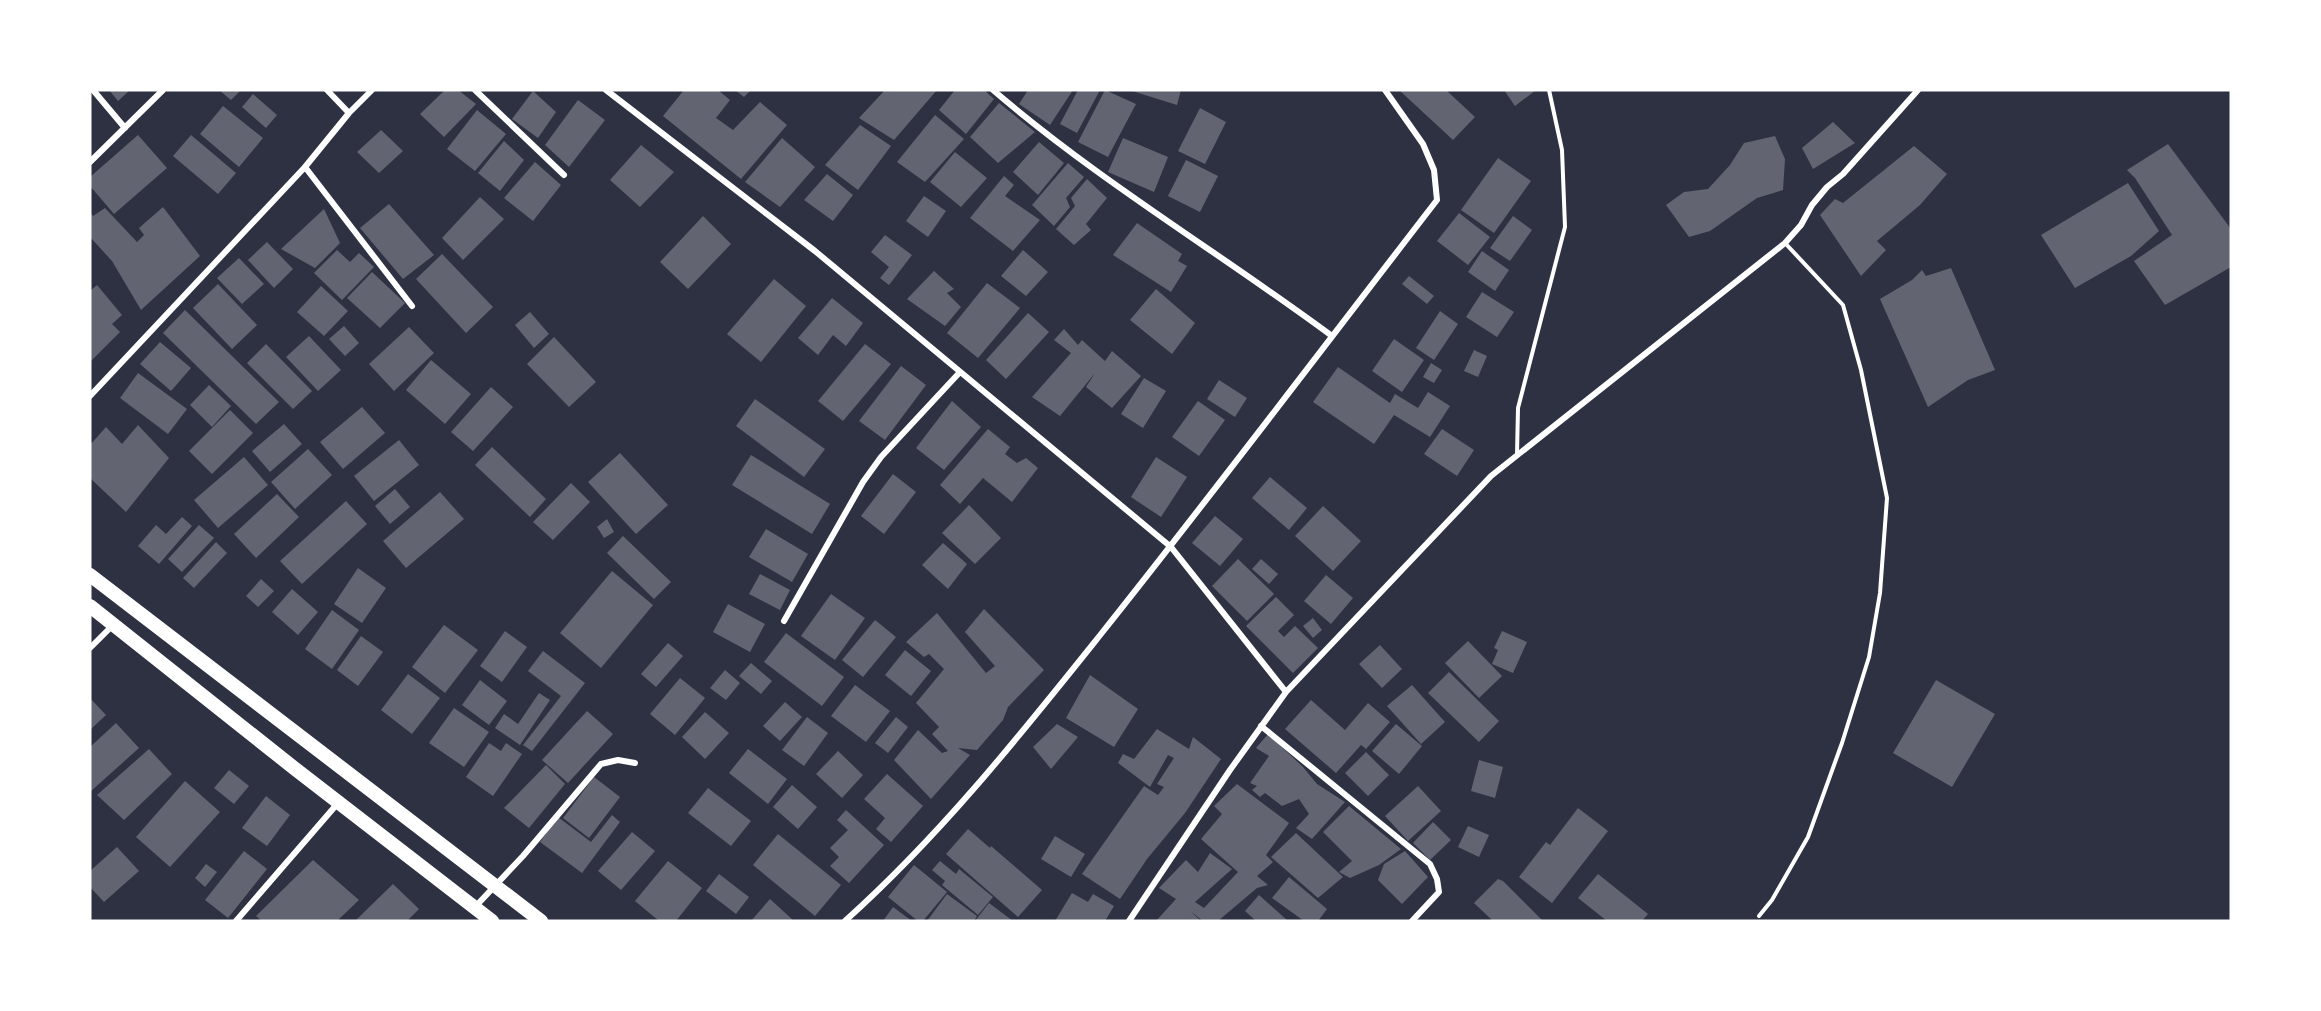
<svg xmlns="http://www.w3.org/2000/svg" width="2321" height="1011" viewBox="0 0 2321 1011" font-family="'Alegreya Sans',sans-serif">
  <style>
    .building { fill: #626471 }
    .lines { fill: none; stroke-linecap: round; stroke-linejoin: round }
    .service { stroke: #fff; stroke-width: 4 }
    .minor { stroke: #fff; stroke-width: 6 }
    .primary { stroke: #fff; stroke-width: 14 }
  </style>
  <rect width="100%" height="100%" fill="#2d3142"/>
  <path class="building" d="M109 90H130L118 101Z
    M219 90H241L231 100Z
    M445 90H458L476 104 444 137 420 114Z
    M684 90H718L730 100 716 118 733 130 760 102 787 125 741 179 663 116Z
    M735 90H751L744 97Z
    M885 90H937L894 140 859 118Z
    M955 90H984L994 99 966 134 939 110Z
    M1028 90H1073L1050 125 1019 104Z
    M1078 90H1100L1077 133 1060 124Z
    M1105 90 1136 104 1108 157 1078 142Z
    M1129 90H1181L1177 105Z
    M1399 90H1446L1475 117 1453 140Z
    M1504 90H1536L1515 106Z
    M533 91 556 112 538 138 512 119Z
    M253 94 277 115 266 128 242 107Z
    M578 100 605 120 569 167 545 145Z
    M999 103 1035 132 998 163 970 137Z
    M223 106 263 138 239 167 200 134Z
    M1200 108 1226 122 1205 164 1178 151Z
    M477 110 506 134 475 171 447 149Z
    M935 115 964 139 925 182 897 162Z
    M1833 122 1855 143 1813 169 1802 148Z
    M860 125 891 146 858 190 825 165Z
    M381 130 403 151 379 173 357 152Z
    M138 135 167 168 114 214 90 186V177Z
    M191 135 236 173 218 194 173 156Z
    M1775 136 1785 159 1783 190 1757 198 1710 231 1689 237 1666 205 1684 192 1708 189 1730 165 1744 143Z
    M782 138 815 167 780 207 745 182Z
    M1123 138 1168 157 1154 192 1108 172Z
    M504 141 524 160 500 191 478 173Z
    M1039 142 1064 163 1038 195 1013 172Z
    M2168 144 2231 229V267L2165 305 2134 261 2172 235 2135 178 2127 170Z
    M641 145 674 172 640 207 610 180Z
    M1914 146 1947 174 1920 205 1877 241 1886 250 1861 276 1820 215 1835 199 1843 203Z
    M955 152 987 178 961 207 930 182Z
    M1498 158 1531 181 1494 233 1461 210Z
    M1186 160 1218 176 1200 212 1168 196Z
    M535 162 561 185 533 221 504 198Z
    M1068 163 1084 177 1066 198 1070 207 1054 226 1032 205Z
    M827 174 853 195 833 221 804 200Z
    M1004 176 1014 185 1005 196 1040 220 1013 251 970 218Z
    M1087 179 1107 198 1086 224 1091 230 1074 245 1056 229 1075 206 1071 198Z
    M2128 183 2159 231 2131 256 2075 288 2041 235Z
    M924 196 946 211 928 237 906 221Z
    M480 197 504 219 463 260 442 238Z
    M389 204 434 255 403 279 360 228Z
    M163 207 200 256 141 310 112 261 90 237V212L93 216 105 208 137 242 144 235 139 228Z
    M324 209 340 243 315 268 281 249Z
    M1459 213 1490 237 1468 265 1437 241Z
    M703 216 731 244 688 289 660 262Z
    M1513 216 1532 230 1510 261 1490 248Z
    M1137 223 1182 254 1178 261 1187 266 1171 292 1113 255Z
    M885 235 912 255 889 285 880 278 889 267 871 252Z
    M267 242 293 269 274 288 248 260Z
    M337 250 350 262 359 253 374 267 342 300 314 273Z
    M1023 250 1048 272 1026 296 1001 276Z
    M1482 251 1509 270 1495 291 1468 272Z
    M442 254 493 307 466 333 416 279Z
    M239 258 264 284 242 304 217 278Z
    M1951 268 1995 370 1968 380 1928 407 1880 299 1912 280 1922 270 1926 276Z
    M934 271 954 289 947 293 961 307 945 326 907 299Z
    M372 272 405 303 380 328 347 298Z
    M1409 276 1434 296 1427 304 1402 284Z
    M774 279 806 306 761 362 727 334Z
    M987 283 1020 308 978 358 947 333Z
    M218 284 257 325 232 349 193 308Z
    M97 285 122 315 112 324 120 332 90 362V291Z
    M321 286 348 311 324 336 297 312Z
    M1156 289 1195 323 1172 354 1130 320Z
    M1482 292 1514 312 1497 337 1466 317Z
    M832 298 863 323 846 346 833 335 818 355 798 338Z
    M185 310 279 402 256 424 163 333Z
    M1440 311 1458 324 1434 360 1416 348Z
    M530 312 549 334 534 348 515 325Z
    M1028 313 1049 332 1006 379 986 360Z
    M344 326 359 343 345 356 329 339Z
    M409 327 434 353 394 391 369 364Z
    M1064 329 1078 345 1082 340 1105 361 1112 351 1141 376 1112 408 1086 387 1095 373 1060 416 1032 397 1071 353 1054 340Z
    M309 336 341 370 318 391 286 357Z
    M554 337 596 382 569 407 527 364Z
    M1394 339 1424 360 1402 392 1372 371Z
    M160 342 191 368 171 391 140 364Z
    M266 344 312 391 293 409 247 363Z
    M865 344 891 364 843 421 818 401Z
    M1474 350 1487 356 1478 377 1464 371Z
    M431 360 471 394 445 424 406 390Z
    M1431 363 1442 370 1434 383 1423 377Z
    M901 366 926 385 885 440 859 421Z
    M1338 367 1390 403 1395 394 1418 408 1428 392 1450 406 1430 437 1394 415 1374 444 1313 402Z
    M138 373 187 409 168 434 120 398Z
    M1144 378 1166 391 1143 428 1121 414Z
    M1219 380 1247 398 1235 417 1207 399Z
    M209 385 231 406 212 427 190 405Z
    M491 387 513 407 473 451 451 432Z
    M755 399 825 449 804 477 736 426Z
    M952 401 981 427 944 470 916 448Z
    M1198 401 1225 420 1199 456 1172 437Z
    M362 407 385 433 343 469 320 442Z
    M230 410 253 433 212 474 189 451Z
    M284 424 302 444 270 472 252 451Z
    M138 425 169 458 126 512 90 478V445L106 427 122 444Z
    M988 429 1010 447 1005 454 1017 463 1026 458 1038 468 1012 502 983 478 960 504 940 485Z
    M1442 429 1474 450 1457 476 1424 454Z
    M399 440 419 465 374 501 354 476Z
    M492 447 546 499 530 517 475 465Z
    M308 449 332 475 295 509 271 482Z
    M620 453 668 505 636 534 588 482Z
    M751 455 830 504 812 534 732 485Z
    M244 457 268 485 218 528 194 500Z
    M1156 457 1187 477 1161 517 1131 497Z
    M893 474 916 492 884 534 861 516Z
    M1270 477 1307 508 1289 530 1252 498Z
    M571 483 590 502 553 540 533 522Z
    M395 489 410 507 390 524 375 506Z
    M440 492 464 519 406 568 383 541Z
    M277 494 299 517 256 558 234 534Z
    M346 501 367 524 302 584 280 561Z
    M969 505 1001 538 975 564 942 533Z
    M1323 506 1361 541 1333 571 1295 536Z
    M1215 516 1243 539 1220 566 1192 543Z
    M182 517 192 526 159 564 138 546 156 525 166 534Z
    M607 519 614 532 604 538 597 527Z
    M199 525 214 538 182 572 168 559Z
    M766 529 808 554 792 582 749 557Z
    M623 536 671 582 654 599 607 553Z
    M216 542 227 553 194 588 183 578Z
    M943 543 967 564 948 589 922 565Z
    M1238 559 1274 594 1247 621 1212 586Z
    M1261 559 1278 574 1269 584 1252 569Z
    M358 568 386 588 362 623 334 604Z
    M612 571 653 605 601 668 560 633Z
    M760 574 790 590 780 610 749 594Z
    M1326 575 1353 598 1331 624 1304 601Z
    M261 579 274 591 258 607 246 596Z
    M292 589 318 612 298 635 272 612Z
    M831 594 865 618 835 660 801 636Z
    M1276 597 1294 615 1278 631 1284 637 1295 626 1318 648 1293 673 1246 626Z
    M728 604 765 624 750 652 713 632Z
    M984 609 1044 670 1008 707 1003 720 977 750 958 748 970 755 931 799 894 760 918 730 942 753 948 751 932 734 939 727 916 703 944 669 929 654 924 657 906 642 937 613 986 673 995 666 965 632Z
    M332 610 359 630 332 669 305 649Z
    M1313 618 1322 630 1313 638 1303 626Z
    M875 620 896 637 863 677 842 660Z
    M444 625 478 650 445 693 412 667Z
    M505 631 527 647 502 682 480 666Z
    M1502 631 1527 642 1513 673 1492 664 1498 650 1494 648Z
    M786 633 844 677 822 706 764 662Z
    M361 636 383 652 358 686 337 670Z
    M1468 641 1502 676 1479 698 1445 663Z
    M668 643 683 656 656 687 641 674Z
    M1380 645 1402 669 1382 688 1359 664Z
    M905 650 931 671 911 696 885 675Z
    M543 651 585 683 532 751 523 745 561 696 528 671Z
    M751 663 772 681 761 694 739 676Z
    M725 670 740 683 726 700 710 688Z
    M1449 672 1499 721 1479 742 1428 693Z
    M408 674 440 698 412 734 381 710Z
    M1090 675 1138 709 1114 747 1066 718Z
    M680 678 705 698 675 735 650 714Z
    M480 680 507 701 489 725 462 705Z
    M1936 680 1995 714 1952 787 1893 753Z
    M855 685 890 711 866 742 831 716Z
    M1412 685 1445 722 1421 744 1387 706Z
    M539 693 550 700 520 745 495 728 504 714 518 724Z
    M90 698 106 715 90 730Z
    M1311 700 1345 730 1368 703 1390 722 1366 749 1361 745 1336 773 1285 729Z
    M785 702 802 717 780 741 763 726Z
    M454 708 489 732 464 767 429 743Z
    M587 711 613 734 568 783 542 760Z
    M705 712 729 733 705 759 682 737Z
    M807 717 828 733 804 766 782 750Z
    M896 717 908 727 888 753 875 743Z
    M116 723 139 748 90 792V747Z
    M1057 724 1078 737 1051 769 1033 747Z
    M1396 724 1422 746 1399 774 1372 751Z
    M1157 729 1189 749 1193 737 1221 759 1185 813 1147 859 1120 899 1082 874 1144 786 1158 795 1164 787 1157 784 1174 758 1168 755 1150 787 1118 763 1123 754 1134 759Z
    M1268 734 1303 767 1317 784 1345 802 1312 839 1296 828 1309 814 1299 799 1282 806 1265 793 1260 797 1252 790 1257 786 1250 783 1269 756 1256 748Z
    M489 743 501 751 506 743 522 754 493 796 466 777Z
    M149 749 172 774 124 820 97 795Z
    M748 749 787 779 768 804 729 773Z
    M838 751 863 775 842 798 816 774Z
    M1366 752 1389 775 1368 796 1345 773Z
    M1479 760 1503 767 1495 798 1471 791Z
    M546 765 565 784 529 828 504 808Z
    M229 770 249 786 234 804 214 788Z
    M887 774 923 806 891 842 876 829 885 818 864 799Z
    M594 777 620 797 589 838 563 818Z
    M185 781 220 812 170 867 136 837Z
    M1237 784 1289 823 1266 855 1273 862 1257 876 1268 885 1257 888 1218 921H1203L1190 911 1201 921H1156L1176 899 1159 888 1186 860 1198 872 1210 853 1232 869 1195 902 1204 908 1238 872 1201 839 1222 814 1214 806Z
    M792 785 817 807 798 829 773 807Z
    M1418 786 1441 811 1408 841 1385 816Z
    M708 788 751 821 731 846 688 813Z
    M266 796 290 815 267 846 242 828Z
    M1349 806 1401 849 1379 865 1350 878 1339 872 1352 861 1323 832Z
    M1578 808 1608 831 1552 903 1519 877 1546 842 1550 845Z
    M846 810 884 845 849 883 830 866 839 857 830 848 848 830 837 820Z
    M612 815 620 822 582 873 540 842 558 817 591 842Z
    M1433 822 1451 840 1430 860 1413 843Z
    M1468 826 1489 835 1479 857 1458 847Z
    M968 829 990 848 991 846 1042 890 1018 917 946 854Z
    M632 832 655 851 621 890 598 871Z
    M1296 833 1343 877 1318 898 1271 857Z
    M778 834 841 885 815 916 753 865Z
    M1055 836 1085 854 1071 877 1041 859Z
    M117 847 139 871 104 902 90 887V871Z
    M244 851 267 869 228 918 205 900Z
    M1405 851 1428 877 1402 904 1378 880 1384 864Z
    M313 860 359 900 337 921H262L256 916Z
    M668 861 702 888 676 921H659L635 901Z
    M940 861 956 874 959 869 993 897 978 915 942 885 945 881 932 870Z
    M206 864 217 872 205 887 195 878Z
    M914 865 947 892 923 921H918L888 897Z
    M719 874 749 897 736 914 706 891Z
    M1598 874 1648 914 1642 921H1607L1578 898Z
    M1289 877 1327 909 1318 921H1304L1272 898Z
    M1498 879 1503 881 1543 921H1493L1474 903Z
    M393 884 419 909 407 921H355Z
    M1072 893 1088 902 1093 894 1114 906 1105 921H1055Z
    M947 894 977 916 974 921H927Z
    M1259 895 1288 921H1256L1245 911Z
    M770 899 794 921H751Z
    M989 903 1013 921H975Z
    M893 907 912 921H883Z"/>
  <g class="lines">
    <path class="service" d="M1517 454 1518 408 1565 227 1562 150 1549 90
      M1759 916 1772 900 1808 837 1842 743 1869 657 1880 593 1887 498 1861 370 1843 305 1785 243"/>
    <path class="minor" d="M93 90 125 128
      M327 90 349 113
      M475 90 564 175
      M606 90 815 251 1171 547 1286 692 1230 770 1129 921
      M993 90C1099 181 1220 253 1332 336
      M90 162 163 90
      M305 167 412 306
      M90 396 305 167 349 113 372 90
      M784 621 863 482 881 457 960 372
      M90 648 113 625
      M1286 692 1491 476 1785 243 1801 225 1812 205 1827 187 1843 174 1918 90
      M1261 726 1430 864 1437 879 1439 892 1412 921
      M475 907 523 856 601 764 618 760 635 763
      M236 921 338 803
      M845 921C941 835 1021 734 1101 634 1215 491 1325 345 1437 200L1434 170 1423 144 1385 90"/>
    <path class="primary" d="M90 575 541 921
      M90 606 294 768 492 921"/>
  </g>
  <rect width="2321" height="1011" fill="none" stroke="#ffffff" stroke-width="183"/>
</svg>
